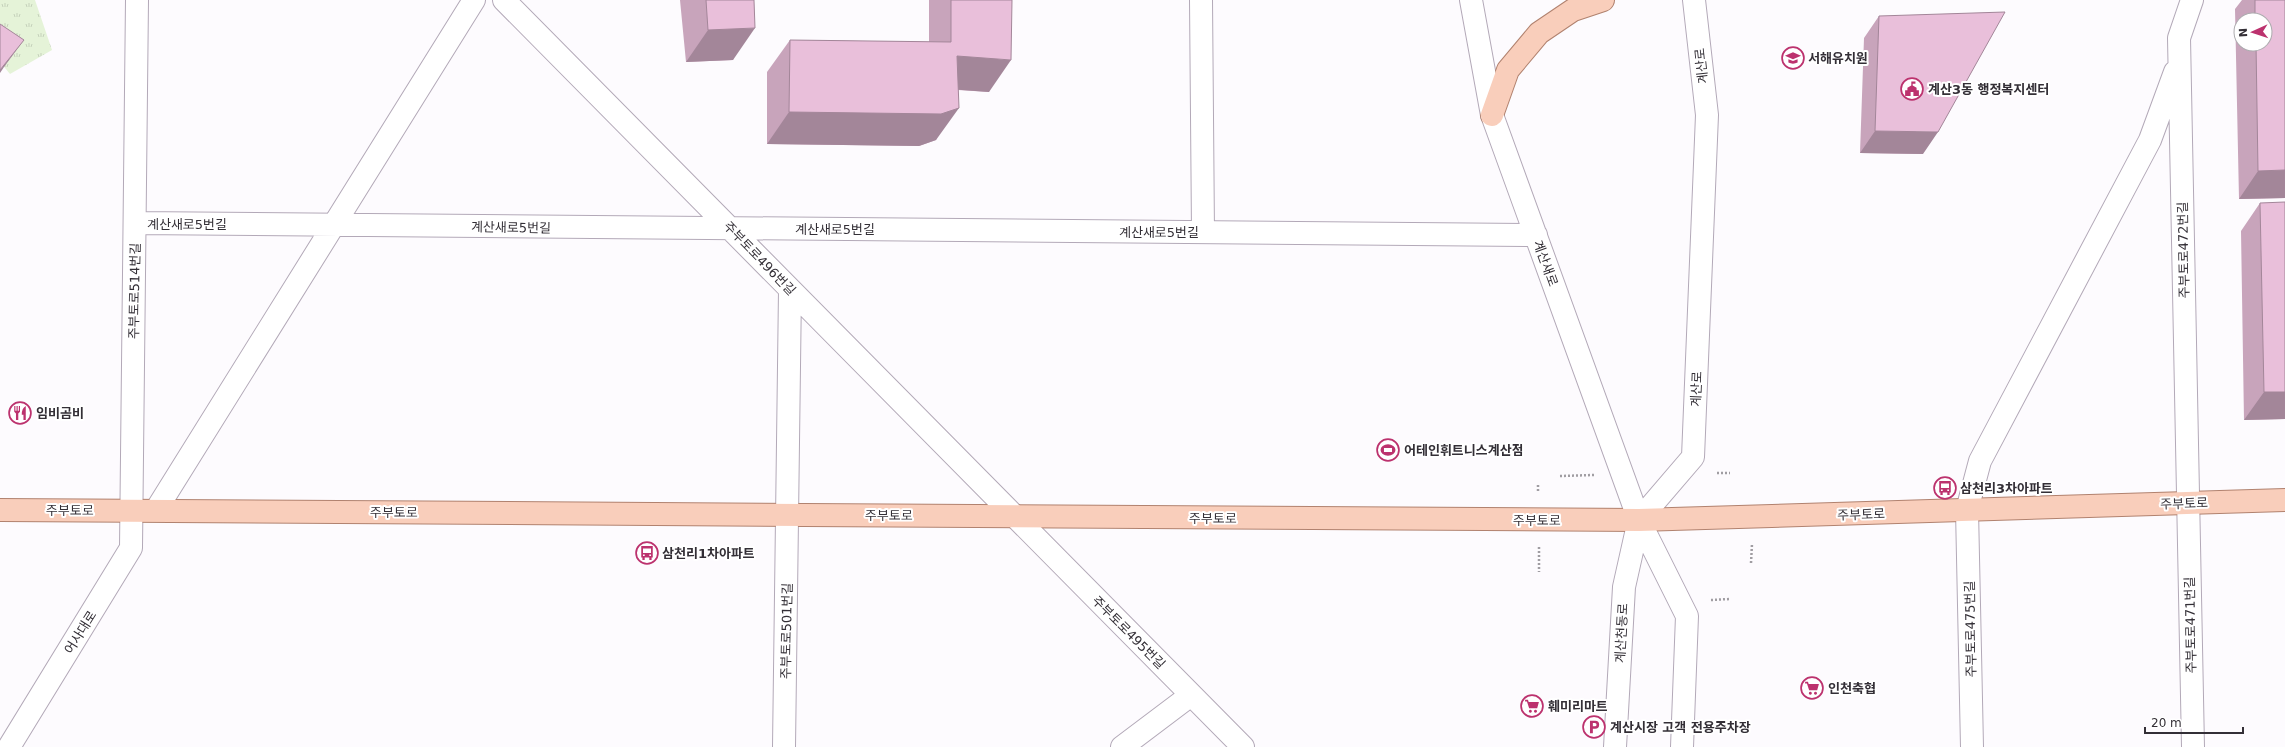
<svg xmlns="http://www.w3.org/2000/svg" width="2285" height="747" viewBox="0 0 2285 747" font-family="'DejaVu Sans','Noto Sans KR',sans-serif">
  <style>
    .park { fill: url(#park-tufts) }
    .lines { fill: none; stroke-linecap: round; stroke-linejoin: round }
    .minor-casing { stroke: #b3a9b8; stroke-width: 24 }
    .major-casing { stroke: #b1826f; stroke-width: 24 }
    .path { stroke: #a09da2; stroke-width: 2.5; stroke-dasharray: 2 2; stroke-linecap: butt }
    .minor { stroke: #fff; stroke-width: 22 }
    .major { stroke: #f9cebb; stroke-width: 22 }
    .wall { fill: #c8a4bb; fill-rule: evenodd }
    .shaded-wall { fill: #a38699 }
    .building { fill: #e9bfda; stroke: #a38699 }
    .labels { text-anchor: middle; stroke-width: 4; stroke-linejoin: round; paint-order: stroke }
    .poi-label { font-size: 13px; font-weight: bold; fill: #332f36; stroke: #fff; text-anchor: start }
    .street-label { font-size: 13px; fill: #332f36; stroke: #fff }
  </style>
  <defs>
    <pattern id="park-tufts" width="24" height="20" patternUnits="userSpaceOnUse"><rect width="24" height="20" fill="#e5f3d8"/><path d="M3 7l-1-3M5 7V3M7 7l1-3M15 17l-1-3M17 17v-4M19 17l1-3" fill="none" stroke="#c5d1ba"/></pattern>
  </defs>
  <rect width="100%" height="100%" fill="#fdfbfe"/>
  <path class="park" d="M0 0H35L52 50 10 74 0 62Z"/>
  <g class="lines">
    <g class="minor-casing">
      <path id="minor" d="M504 0 1243 747
        M1201 0 1203 232
        M1471 0 1492 115 1639 520 1687 616 1682 747
        M2192 0 2179 38 2193 747
        M135 223 1536 235
        M156 510 474 0
        M9 747 131 548 137 0
        M784 747 790 290
        M1122 747 1191 695
        M1615 747 1624 587 1639 520 1693 457 1707 115 1694 0
        M1972 747 1967 510 1980 461 2150 140 2175 72"/>
    </g>
    <g class="major-casing">
      <path id="major" d="M1492 115 1508 70 1539 33 1573 10 1603 0
        M0 510 1639 520 2285 500"/>
    </g>
    <path class="path" d="M1717 473H1730
      M1560 476 1594 475
      M1538 485V492
      M1539 547V572
      M1751 563 1752 544
      M1711 600 1730 599"/>
    <use href="#minor" class="minor"/>
    <use href="#major" class="major"/>
  </g>
  <path class="wall" d="M680 0H754L733 60 686 62Z
    M929 0H1012L989 92 958 90 936 140 919 146 767 144V72L790 40 929 42Z
    M2242 0H2285V198L2239 199 2235 9ZM2241 20H2265V44H2241Z
    M1879 16 1923 154 1860 153 1864 38Z
    M2260 203 2285 419 2244 420 2241 231Z"/>
  <path class="shaded-wall" d="M755 28 733 60 686 62 708 30Z
    M24 40 4 67 0 73V70Z
    M957 56 1011 60 989 92 935 88Z
    M959 108 936 140 919 146 767 144 789 112Z
    M1875 131 1938 132 1923 154 1860 153Z
    M2285 170V198L2239 199 2258 171Z
    M2264 392H2285V419L2244 420Z"/>
  <path class="building" d="M706 0H754L755 28 708 30Z
    M951 0H1012L1011 60 957 56 959 108 941 114 789 112 790 40 951 42Z
    M2255 0H2285V170L2258 171 2256 44H2265V20H2255Z
    M2005 12 1938 132 1875 131 1879 16Z
    M0 24 24 40 0 70Z
    M2285 202V392H2264L2260 203Z"/>
  <defs>
    <g id="school-ring" transform="scale(1.15)"><circle r="9.5" fill="#fff" stroke="#bc326e" stroke-width="1.5"/><path d="M0-5L7-2L0 1L-7-2ZM-4 1L0 2.5L4 1V4Q0 6-4 4Z" fill="#bc326e"/></g>
    <g id="civic-ring" transform="scale(1.15)"><circle r="9.5" fill="#fff" stroke="#bc326e" stroke-width="1.5"/><path d="M-.6-6.5H3V-4.5H.6V-3L4-1V1h2V6H-6V1h2V-1L-.6-3ZM-1.2 2.5V6h2.4V2.5Z" fill="#bc326e"/></g>
    <g id="restaurant-ring" transform="scale(1.15)"><circle r="9.5" fill="#fff" stroke="#bc326e" stroke-width="1.5"/><path d="M-5-6h1v4h1v-4h1v4h1v-4h1v5L-1.5 .5V6h-2V.5L-5-1ZM5-6V6H3V1.5H1.5Q1.5-4 5-6Z" fill="#bc326e"/></g>
    <g id="stadium-ring" transform="scale(1.15)"><circle r="9.5" fill="#fff" stroke="#bc326e" stroke-width="1.5"/><path d="M0-5a6.5 5 0 1 0 0 10a6.5 5 0 1 0 0-10ZM-3.5-1.8h7v3.6h-7Z" fill="#bc326e"/></g>
    <g id="bus-ring" transform="scale(1.15)"><circle r="9.5" fill="#fff" stroke="#bc326e" stroke-width="1.5"/><path d="M-5-6H5V4H4V6H2V4H-2V6H-4V4H-5ZM-3.5-4V0h7V-4ZM-3.5 1.2v1.5H-2V1.2ZM2 1.2v1.5H3.5V1.2Z" fill="#bc326e"/></g>
    <g id="supermarket-ring" transform="scale(1.15)"><circle r="9.5" fill="#fff" stroke="#bc326e" stroke-width="1.5"/><path d="M-6-5.5h2.5l.6 2H6L4.5 2H-2.5L-4.4-4H-6ZM-1.5 3.2a1.3 1.3 0 1 0 .1 0ZM3 3.2a1.3 1.3 0 1 0 .1 0Z" fill="#bc326e"/></g>
    <g id="parking-ring" transform="scale(1.15)"><circle r="9.5" fill="#fff" stroke="#bc326e" stroke-width="1.5"/><path d="M-3.5-5.5H1a3.5 3.5 0 0 1 0 7H-1V5.5H-3.5ZM-1-3.4V-.6H.8a1.4 1.4 0 0 0 0-2.8Z" fill="#bc326e"/></g>
  </defs>
  <g fill-rule="evenodd">
    <use href="#school-ring" x="1793" y="58"/>
    <use href="#civic-ring" x="1912" y="89"/>
    <use href="#restaurant-ring" x="20" y="413"/>
    <use href="#stadium-ring" x="1388" y="450"/>
    <use href="#bus-ring" x="1945" y="488"/>
    <use href="#bus-ring" x="647" y="553"/>
    <use href="#supermarket-ring" x="1812" y="688"/>
    <use href="#supermarket-ring" x="1532" y="706"/>
    <use href="#parking-ring" x="1594" y="727"/>
  </g>
  <g class="labels">
    <g class="poi-label">
      <text x="1808" y="63">서해유치원</text>
      <text x="1928" y="94">계산3동 행정복지센터</text>
      <text x="36" y="418">임비곰비</text>
      <text x="1404" y="455">어테인휘트니스계산점</text>
      <text x="1960" y="493">삼천리3차아파트</text>
      <text x="662" y="558">삼천리1차아파트</text>
      <text x="1828" y="693">인천축협</text>
      <text x="1548" y="711">훼미리마트</text>
      <text x="1610" y="732">계산시장 고객 전용주차장</text>
    </g>
    <g class="street-label">
      <text transform="translate(1701 66) rotate(-96)" y="5">계산로</text>
      <text x="187" y="229">계산새로5번길</text>
      <text transform="translate(511 227) rotate(1)" y="5">계산새로5번길</text>
      <text x="835" y="234">계산새로5번길</text>
      <text x="1159" y="237">계산새로5번길</text>
      <text transform="translate(2183 250) rotate(-91)" y="5">주부토로472번길</text>
      <text transform="translate(760 258) rotate(46)" y="5">주부토로496번길</text>
      <text transform="translate(1546 263) rotate(70)" y="5">계산새로</text>
      <text transform="translate(134 291) rotate(-89)" y="5">주부토로514번길</text>
      <text transform="translate(1696 389) rotate(-88)" y="5">계산로</text>
      <text transform="translate(2184 503) rotate(-2)" y="5">주부토로</text>
      <text x="70" y="515">주부토로</text>
      <text x="394" y="517">주부토로</text>
      <text transform="translate(1861 514) rotate(-2)" y="5">주부토로</text>
      <text x="889" y="520">주부토로</text>
      <text x="1213" y="523">주부토로</text>
      <text x="1537" y="525">주부토로</text>
      <text transform="translate(2190 625) rotate(-91)" y="5">주부토로471번길</text>
      <text transform="translate(1970 629) rotate(-91)" y="5">주부토로475번길</text>
      <text transform="translate(786 631) rotate(-89)" y="5">주부토로501번길</text>
      <text transform="translate(80 632) rotate(-58)" y="5">어사대로</text>
      <text transform="translate(1129 632) rotate(45)" y="5">주부토로495번길</text>
      <text transform="translate(1621 633) rotate(-87)" y="5">계산천동로</text>
    </g>
  </g>
  <g transform="translate(2253 32) rotate(267)"><circle r="19" fill="#ffffff" stroke="#adacaf"/>
  <path d="M0-3L7 15L0 10L-7 15Z" fill="#bc326e"/>
  <text y="-6" font-size="11" font-weight="bold" text-anchor="middle" fill="#332f36">N</text>
  </g>
  <path d="M2145 727v6h98v-6" fill="none" stroke="#332f36" stroke-width="2"/>
  <text x="2151" y="727" font-size="12" fill="#332f36" stroke="#ffffff" stroke-width="3" paint-order="stroke">20 m</text>
</svg>
